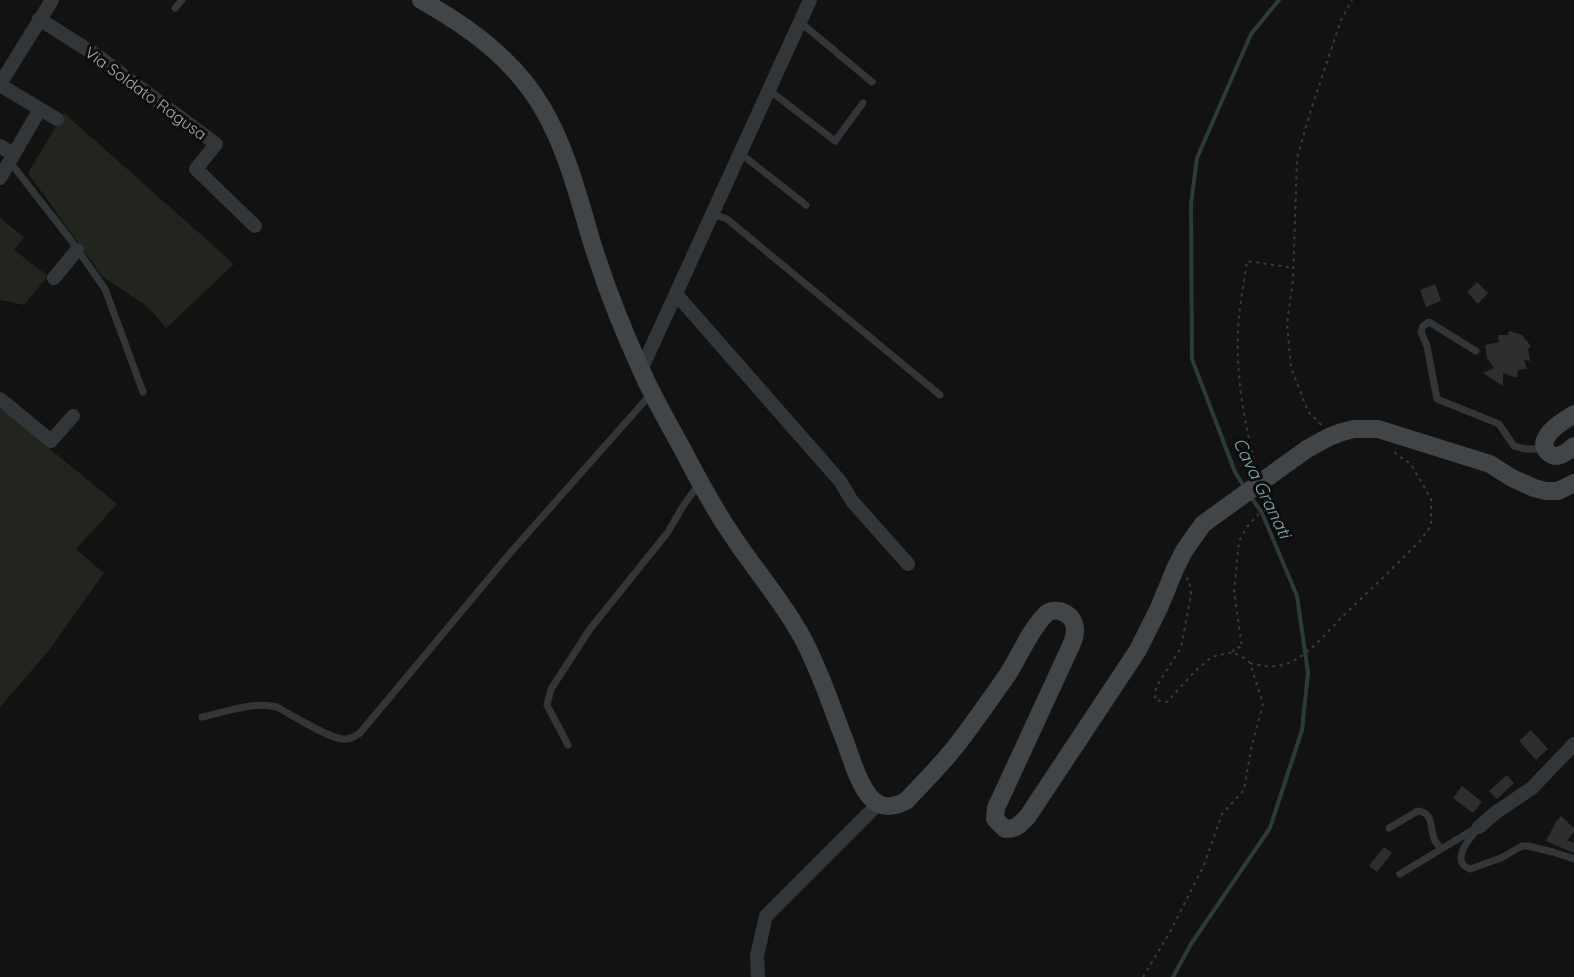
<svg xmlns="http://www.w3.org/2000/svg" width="1574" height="977" viewBox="0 0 1574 977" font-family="Quicksand,sans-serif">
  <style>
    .green { fill: #21251e }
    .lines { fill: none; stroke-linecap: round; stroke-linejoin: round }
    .stream { stroke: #2c3a3a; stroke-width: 4 }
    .building { fill: #2d2e2f }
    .path { stroke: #393d3e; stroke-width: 2; stroke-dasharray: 3 4.5; stroke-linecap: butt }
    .lane { stroke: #333638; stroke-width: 7 }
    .street { stroke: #333638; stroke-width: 14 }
    .secondary { stroke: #414547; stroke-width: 18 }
    .labels { text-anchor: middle; stroke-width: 6; stroke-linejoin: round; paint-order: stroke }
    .street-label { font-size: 16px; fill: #a5aeb2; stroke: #0d0d0e }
    .water-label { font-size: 18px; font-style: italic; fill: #7ea7aa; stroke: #0d0d0e }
  </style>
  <rect width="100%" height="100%" fill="#121213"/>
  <path class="green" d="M64 113 234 264 166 328 148 307 102 276 28 173Z
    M0 218 24 237 14 250 48 276 24 305 0 300Z
    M0 408 117 504 76 549 104 573 50 649 0 707Z"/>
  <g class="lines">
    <path class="stream" d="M1245 488 1235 472 1192 359 1191 204 1197 158 1251 34 1279 0
      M1173 977 1191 944 1270 828 1302 730 1308 673 1297 596 1262 513 1251 497"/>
  </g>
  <path class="building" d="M1477 282 1488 293 1478 304 1467 292Z
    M1435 284 1441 301 1426 307 1420 290Z
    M1509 331 1522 335 1531 346 1528 349 1530 361 1524 360 1527 369 1518 370 1517 378 1503 373V386L1483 373 1494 368 1487 358 1485 345 1499 342 1498 335H1508Z
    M1531 730 1548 749 1536 760 1519 741Z
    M1507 775 1514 783 1497 799 1489 791Z
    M1462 786 1482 802 1473 813 1453 798Z
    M1561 816 1574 828V832L1567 840 1574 843V853L1546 841 1556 822Z
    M1384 847 1392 853 1377 872 1369 866Z"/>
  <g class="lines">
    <path class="path" d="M1321 425 1317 420 1308 412 1291 367 1287 324 1293 280 1297 158 1310 113 1341 20 1352 0
      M1256 467C1244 423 1236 376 1238 330 1239 307 1244 284 1247 261L1294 268
      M1233 652 1234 648 1242 647 1234 591 1239 541 1247 527 1267 505 1265 499
      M1250 663C1264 667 1278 668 1291 662 1308 654 1327 633 1340 619 1367 593 1394 567 1420 541L1431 526V499L1411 464 1396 454 1394 451
      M1143 977 1170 932 1204 865 1222 814 1244 790 1251 749 1263 704 1250 663 1244 658 1233 652 1212 657 1195 671 1167 702 1155 700 1156 687 1181 648 1191 594 1189 580 1186 578"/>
    <path class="lane" d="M175 8 182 0
      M800 22 872 82
      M769 90 835 141 863 103
      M740 153 806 205
      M10 162 70 239 105 289 143 392
      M713 214 727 219 940 395
      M1476 351 1429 322 1423 326 1421 332 1427 346 1437 399 1499 424 1514 446 1525 449H1543
      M202 717C226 712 253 701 277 707 292 715 326 737 342 739 349 740 354 737 360 733L511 552 650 395
      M568 745 547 705 551 689 590 629 668 532 683 506 699 484
      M1479 827C1470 838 1449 861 1470 869L1501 858 1522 846H1528L1553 852 1574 859
      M1389 828 1418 811C1439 814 1425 836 1441 848
      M1400 874 1476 828"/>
    <path class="street" d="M39 19 99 57 216 144 196 169 255 226
      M0 84 52 0
      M0 85 40 109 0 178
      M40 109 57 119
      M0 146 13 154
      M54 278 77 250
      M676 294 840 481 852 501 908 564
      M641 370 810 0
      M0 399 51 441 73 416
      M1479 827 1495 813 1532 788 1574 744
      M758 977 757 956 766 916 878 804"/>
    <path class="secondary" d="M421 0C469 27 515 60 543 109 568 152 579 200 593 246 607 290 624 333 643 374 655 401 670 426 684 452 698 479 713 507 730 532 753 568 782 600 802 637 820 670 831 706 845 741 851 758 859 785 871 798 882 810 894 807 906 801 923 783 941 765 956 746 974 723 991 698 1008 674 1019 657 1030 630 1045 615 1053 606 1071 612 1074 624 1077 633 1073 642 1069 650L996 808 995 819 1005 829C1016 829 1020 825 1028 816L1138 650 1159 608 1175 569 1184 551 1203 524 1307 449 1329 437 1342 432 1354 429H1378L1490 464 1512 478 1534 488 1546 491H1558L1574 483
      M1574 414C1564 421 1550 428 1545 440 1542 448 1549 456 1557 456 1564 455 1569 450 1574 446"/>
  </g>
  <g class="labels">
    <g class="street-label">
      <text transform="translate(146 93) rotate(36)" y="6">Via Soldato Ragusa</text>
    </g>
    <g class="water-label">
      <text transform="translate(1262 488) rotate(64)" y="6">Cava Granati</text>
    </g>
  </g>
</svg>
